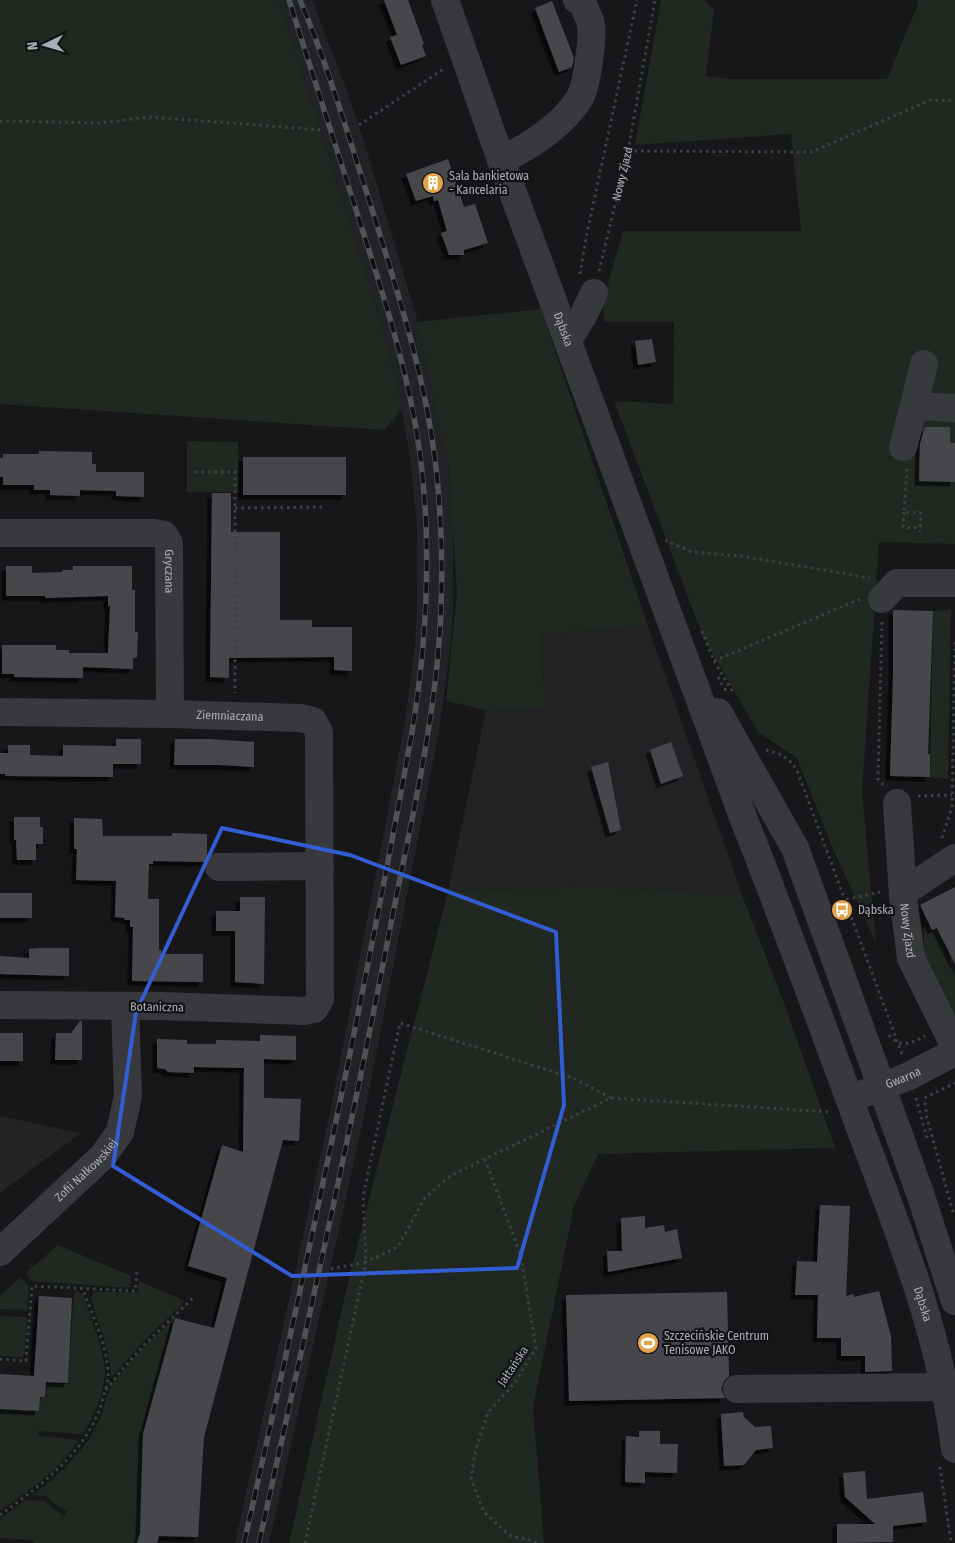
<svg xmlns="http://www.w3.org/2000/svg" width="955" height="1543" viewBox="0 0 955 1543" font-family="'Fira Sans Condensed',sans-serif">
  <style>
    .built { fill: #232326 }
    .green { fill: #212822 }
    .building { fill: #46474b; filter: url(#shadow) }
    .lines { fill: none; stroke-linecap: round; stroke-linejoin: round }
    .path { stroke: #3e4044; stroke-width: 3; stroke-dasharray: 2.5 4; stroke-linecap: butt }
    .minor { stroke: #38393d; stroke-width: 28 }
    .rail-casing { stroke: #4f5256; stroke-width: 5.5 }
    .rail { stroke: #121214; stroke-width: 4; stroke-dasharray: 11; stroke-linecap: butt }
    .marked { fill: none; stroke: #325dd3; stroke-width: 4; stroke-linejoin: round }
    .labels { text-anchor: middle; stroke-width: 4.5; stroke-linejoin: round; paint-order: stroke }
    .street-label { font-size: 12px; fill: #aaafb7; stroke: #121214 }
    .poi-label { font-size: 12px; fill: #aaafb7; stroke: #121214; text-anchor: start }
  </style>
  <defs>
    <filter id="shadow"><feDropShadow dx="-4.5" dy="4.5" stdDeviation="0" flood-color="#0009"/></filter>
  </defs>
  <rect width="100%" height="100%" fill="#171719"/>
  <path class="built" d="M279 0H312L345 86 362 135 418 322 429 366 446 448 451 492 453 532V609L450 650 439 731 363 1121 269 1543H235L330 1113 405 722 415 645 417 605V531L414 495 409 451 395 374 376 306Z
    M648 626 742 895 597 887 448 891 486 710 545 708 541 634Z
    M0 1116 81 1133 0 1193Z"/>
  <path class="green" d="M0 0H279L376 306 395 374 402 409 384 430 0 404Z
    M661 0H705L714 10 706 76 726 79H887L918 4 917 0H955V544L879 542 862 792 876 943 834 851 797 758 758 732 703 637 614 401 673 404 674 322H604L603 302 623 231H801L791 134 635 145Z
    M541 309 648 626 541 634 545 708 486 710 446 701 457 593 449 470 418 322Z
    M187 441 238 442V492H187Z
    M951 609 948 779 930 777 933 611Z
    M597 887 742 895 784 1003 835 1148 598 1154 574 1206 533 1407 544 1543H289L350 1274 448 891Z
    M924 915 932 930 937 928 954 961 949 964 955 976V1015L950 1018 924 962Z
    M58 1245 131 1276 130 1288 32 1281 26 1273Z
    M21 1277 29 1287 27 1310 0 1309V1296Z
    M139 1281 185 1301 143 1342 111 1378C111 1349 97 1325 91 1297L94 1292H138Z
    M78 1291 84 1296C90 1318 106 1353 105 1375 103 1396 94 1416 83 1434L37 1431 39 1436 78 1440C61 1470 27 1491 0 1511V1409L39 1411 41 1397H46L47 1383 68 1384 74 1292Z
    M0 1316 26 1317 27 1319 25 1353 22 1357 0 1356Z
    M174 1318 146 1422 163 1433H143L140 1532 137 1543H33V1540L0 1538V1519L25 1500 44 1501 64 1516 67 1512 45 1496 33 1495C59 1475 85 1451 99 1421 105 1408 106 1393 114 1381L145 1346Z"/>
  <path class="building" d="M384 0H408L424 44 422 45 426 56 401 65 390 37 397 35Z
    M552 1 574 58 572 67 559 72 535 8Z
    M448 159 464 207 475 204 488 243 464 250V255H449L441 233 447 231 438 200 434 201 433 196 416 201 406 174Z
    M652 339 656 362 638 365 635 341Z
    M925 427H950V443H955V482L919 481 920 444Z
    M39 451 92 452V464H96V472H144V497L116 496V491L80 490V496L50 495V490H34V485H3V477H0V458H3V454H39Z
    M243 457H346V495H243Z
    M212 493H231V532H280V620H312V627H352V671L334 670V657L229 658V678L210 677Z
    M6 566H32V573L62 572V570H73V566H132V590H135V632H138L137 658H133V669L83 667V678L14 677V674H2V645H56V650H69V653H108L110 606H108V596L45 598V596H6Z
    M893 610 933 611 928 754H930V777L890 776 893 676Z
    M116 739H141V764H113V777L5 776V774H0V753H8V745H30V755L63 756V745L116 746Z
    M175 739H210L254 742V767L220 765H174Z
    M671 742 683 776 661 784 650 750Z
    M608 762 621 830 610 833 591 767Z
    M14 817H40V827H43V844H36V860H17L16 840H14Z
    M74 818 102 819 103 836H172V833L207 834V858L205 862 153 861V864H149L148 899H159V950H161V954H203V982L132 981 133 927H130V920H125L124 918 115 917 116 881 76 880 77 849H74Z
    M955 887V964L937 928 932 930 920 905Z
    M0 893H32V918H0Z
    M240 897H265L264 984 235 982V931H216V911H240Z
    M38 948H69V976L0 974V956L29 958V949Z
    M80 1021H82V1060H55L56 1033H71Z
    M0 1033H23V1061H0Z
    M260 1035 296 1036V1060L264 1059V1098L301 1099 299 1141 283 1140 204 1437 198 1537 159 1536 157 1543H137L140 1533 143 1434 175 1318 214 1328 227 1278 188 1266 222 1145 243 1152 244 1068 194 1067V1073L168 1072 165 1069 157 1068V1039L187 1040V1044H216V1040L260 1041Z
    M820 1205 850 1206 846 1296 853 1294 854 1297 879 1291 891 1336 892 1371 865 1372V1356H841V1338H817L818 1295H795L797 1261 817 1262Z
    M645 1216V1228L664 1225 665 1232 677 1229 682 1258 608 1272 607 1251H622L621 1218Z
    M727 1292 729 1376 724 1381 721 1389 725 1398 569 1401 566 1295Z
    M39 1296 72 1298 68 1383 46 1382 45 1397H40L39 1411 0 1409V1374L34 1376Z
    M743 1412 744 1417 755 1427 771 1426 773 1448 756 1450 744 1465 724 1466 721 1414Z
    M639 1431H660V1444H678L677 1473 645 1472V1483L625 1482 626 1436 639 1437Z
    M865 1471 867 1499 923 1492 927 1522 893 1526V1542L837 1543V1524H875L845 1497 843 1473Z"/>
  <g class="lines">
    <g class="path">
      <path d="M0 121 101 123 149 117 322 130"/>
      <path d="M359 125 445 68"/>
      <path d="M628 151 812 152 930 100 955 101"/>
      <path id="s1" d="M599 271 628 151 655 0"/>
      <path d="M580 274 586 238 637 0"/>
      <path d="M907 469 904 512 921 513 920 532"/>
      <path d="M195 472H235V693"/>
      <path d="M235 508 326 507"/>
      <path d="M904 512 903 527 921 528"/>
      <path d="M665 540 692 552 741 556 870 578"/>
      <path d="M882 622 878 779 884 786"/>
      <path d="M702 631 714 661 734 694"/>
      <path d="M714 661 860 599"/>
      <path d="M718 677 726 691"/>
      <path d="M766 750C780 753 792 759 798 773L902 1054"/>
      <path d="M918 796 952 795"/>
      <path d="M942 838 952 807 955 640"/>
      <path d="M840 901 880 892"/>
      <path d="M889 1035C900 1049 912 1043 925 1036"/>
      <path d="M916 1098 927 1138"/>
      <path d="M485 1159 521 1256 536 1348 514 1384 488 1412 476 1448 471 1479 484 1512 509 1535 541 1543"/>
      <path d="M953 1212 927 1118 925 1103 926 1097 955 1083"/>
      <path d="M331 1269 366 1262 363 1197 400 1023 573 1078 611 1098"/>
      <path d="M0 1359 26 1361 32 1286 135 1291 137 1272"/>
      <path d="M106 1390 120 1372 146 1343 194 1297"/>
      <path d="M940 1467 951 1543"/>
      <path d="M0 1515C42 1484 88 1452 103 1399 104 1393 108 1384 108 1377 109 1349 92 1315 83 1289"/>
      <path d="M305 1543 366 1262 398 1247 424 1199 450 1176 611 1098 829 1112"/>
    </g>
    <g class="minor">
      <path id="s2" d="M445 0 501 160 743 817C784 921 822 1024 860 1128 900 1234 941 1337 955 1449"/>
      <path d="M501 160C529 147 562 126 579 99 587 87 593 39 591 24 589 17 585 10 583 3L577 0"/>
      <path d="M568 340 584 314 594 293"/>
      <path d="M914 406 924 364"/>
      <path d="M903 447 914 406 955 408"/>
      <path id="s3" d="M0 533H154L164 535 169 543 170 714"/>
      <path d="M882 599 897 583H955"/>
      <path id="s4" d="M0 712 170 714 300 718 313 721 319 732 320 999 314 1009 304 1011 160 1006 0 1005"/>
      <path d="M718 712 795 848 920 1193 955 1301"/>
      <path id="s5" d="M897 803 903 896 911 958 955 1047"/>
      <path d="M219 867 320 866"/>
      <path d="M903 887 913 886 955 858"/>
      <path id="s6" d="M865 1093 909 1076 955 1052"/>
      <path id="s7" d="M0 1252 103 1156 120 1132 128 1096 125 1006"/>
      <path d="M737 1389 946 1387"/>
    </g>
    <g class="rail-casing">
      <path id="rail" d="M244 1543C305 1274 363 1004 412 732 427 641 432 546 420 454 409 372 383 294 358 216 335 144 312 72 289 0
        M259 1543C303 1344 348 1145 387 944 405 849 429 752 438 655 443 600 443 543 438 488 430 390 399 296 370 203 348 135 328 66 300 0"/>
    </g>
    <use href="#rail" class="rail"/>
  </g>
  <path class="marked" d="M222 828 350 855 556 932 564 1105 517 1268 292 1276 113 1166 136 1012Z"/>
  <defs>
    <g id="building-disc" transform="scale(1.125)"><circle r="9.5" fill="#e1a247" stroke="#121214"/><path d="M-4-6H4V6H1V3H-1V6H-4ZM-2.5-4.3h1.7v1.8h-1.7ZM.8-4.3h1.7v1.8H.8ZM-2.5-1h1.7V.8h-1.7ZM.8-1h1.7V.8H.8Z" fill="#fff"/></g>
    <g id="bus-disc" transform="scale(1.125)"><circle r="9.5" fill="#e1a247" stroke="#121214"/><path d="M-5-6H5V4H4V6H2V4H-2V6H-4V4H-5ZM-3.5-4V0h7V-4ZM-3.5 1.2v1.5H-2V1.2ZM2 1.2v1.5H3.5V1.2Z" fill="#fff"/></g>
    <g id="stadium-disc" transform="scale(1.125)"><circle r="9.5" fill="#e1a247" stroke="#121214"/><path d="M0-5a6.5 5 0 1 0 0 10a6.5 5 0 1 0 0-10ZM-3.5-1.8h7v3.6h-7Z" fill="#fff"/></g>
  </defs>
  <g fill-rule="evenodd">
    <use href="#building-disc" x="433" y="183"/>
    <use href="#bus-disc" x="842" y="910"/>
    <use href="#stadium-disc" x="648" y="1343"/>
  </g>
  <g class="labels">
    <g class="street-label">
      <text dy="4" stroke="none"><textPath href="#s1" startOffset="100">Nowy Zjazd</textPath></text>
      <text dy="4" stroke="none"><textPath href="#s2" startOffset="350">Dąbska</textPath></text>
      <text dy="4" stroke="none"><textPath href="#s3" startOffset="202">Gryczana</textPath></text>
      <text dy="4" stroke="none"><textPath href="#s4" startOffset="230">Ziemniaczana</textPath></text>
      <text dy="4" stroke="none"><textPath href="#s5" startOffset="128">Nowy Zjazd</textPath></text>
      <text transform="translate(157 1007) rotate(1)" y="4">Botaniczna</text>
      <text dy="4" stroke="none"><textPath href="#s6" startOffset="41">Gwarna</textPath></text>
      <text dy="4" stroke="none"><textPath href="#s7" startOffset="119">Zofii Nałkowskiej</textPath></text>
      <text dy="4" stroke="none"><textPath href="#s2" startOffset="1389">Dąbska</textPath></text>
      <text transform="translate(513 1366) rotate(-56)" y="4">Jałtańska</text>
    </g>
    <g class="poi-label">
      <text x="449" y="180">Sala bankietowa<tspan x="449" dy="14">- Kancelaria</tspan></text>
      <text x="858" y="914">Dąbska</text>
      <text x="664" y="1340">Szczecińskie Centrum<tspan x="664" dy="14">Tenisowe JAKO</tspan></text>
    </g>
  </g>
  <g transform="translate(45 45) rotate(265)" stroke="#121214" stroke-width="4" paint-order="stroke">
  <path d="M0-4L9 19L0 12L-9 19Z" fill="#aaafb7"/>
  <text y="-8" font-size="14" font-weight="bold" text-anchor="middle" fill="#aaafb7">N</text>
  </g>
</svg>
